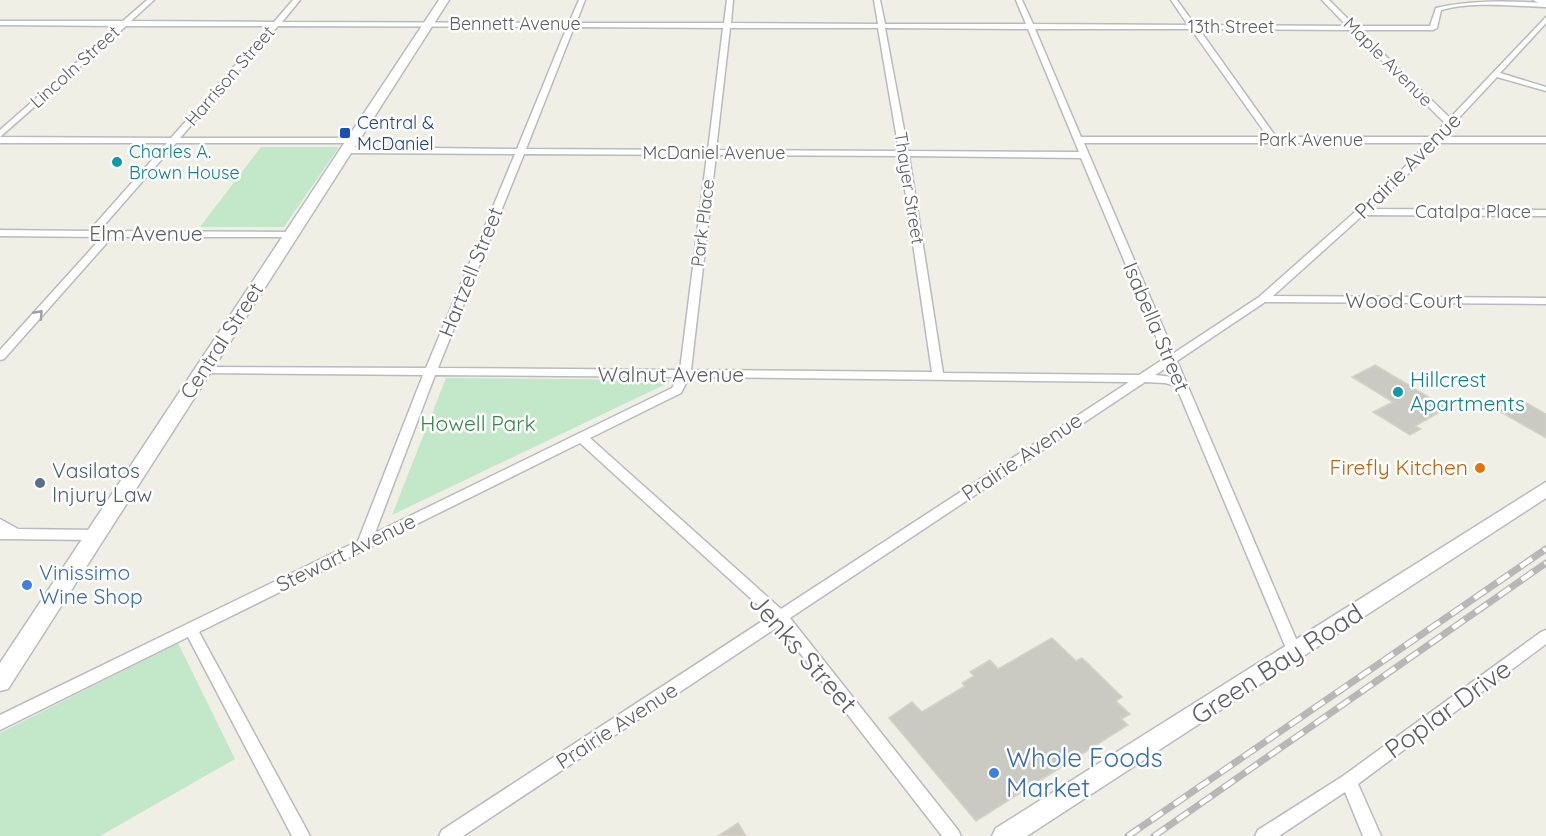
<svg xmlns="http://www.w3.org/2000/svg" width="1546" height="836" viewBox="0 0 1546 836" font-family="Quicksand,sans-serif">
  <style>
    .green { fill: #c3e7c9 }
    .building { fill: #cbcac2; stroke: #d5d2c4; stroke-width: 1.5 }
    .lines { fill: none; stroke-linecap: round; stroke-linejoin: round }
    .street-casing { stroke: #b8bac0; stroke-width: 3 }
    .secondary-casing { stroke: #b9bbc2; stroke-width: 3 }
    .street { fill: #fff; fill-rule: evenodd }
    .secondary { fill: #fff; fill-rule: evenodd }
    .rail-casing { stroke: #b7b7b8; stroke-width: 7 }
    .rail { stroke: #fff; stroke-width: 4.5; stroke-dasharray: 14; stroke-linecap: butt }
    .oneway { stroke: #9ea0a3 }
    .transit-dot { fill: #1a4fb4; stroke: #fff; stroke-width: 2 }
    .culture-dot { fill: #0f9aa8; stroke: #fff; stroke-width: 2 }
    .food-dot { fill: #e8710a; stroke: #fff; stroke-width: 2 }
    .service-dot { fill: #5c6f8a; stroke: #fff; stroke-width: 2 }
    .shop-dot { fill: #3f7fe0; stroke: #fff; stroke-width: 2 }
    .labels { text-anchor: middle; stroke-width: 5; stroke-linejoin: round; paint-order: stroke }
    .far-street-label { font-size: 18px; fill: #5e6066; stroke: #fff }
    .far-transit-label { font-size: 18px; fill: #164399; stroke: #fff; text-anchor: start }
    .far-culture-label { font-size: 18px; fill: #0d838f; stroke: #fff; text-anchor: start }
    .street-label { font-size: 21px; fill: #5e6066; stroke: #fff }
    .culture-label { font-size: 21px; fill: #0d838f; stroke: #fff; text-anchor: start }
    .park-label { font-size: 21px; fill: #358646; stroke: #fff }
    .food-label { font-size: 21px; fill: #c56008; stroke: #fff; text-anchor: end }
    .service-label { font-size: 21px; fill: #4e5e75; stroke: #fff; text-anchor: start }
    .shop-label { font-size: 21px; fill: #366cbe; stroke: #fff; text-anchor: start }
    .near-street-label { font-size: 26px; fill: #5e6066; stroke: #fff }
    .near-shop-label { font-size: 26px; fill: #366cbe; stroke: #fff; text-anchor: start }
  </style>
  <rect width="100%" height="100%" fill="#f0efe6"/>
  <path class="green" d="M261 147H339L284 227H200Z
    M446 378 670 380 668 383 392 515Z
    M178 643 235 759 100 836H0V733Z"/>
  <path class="building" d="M1375 365 1447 408 1415 426 1421 429 1410 435 1373 412 1393 402 1352 377Z
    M1520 399 1546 414V438L1499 411Z
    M1052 638 1076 661 1082 658 1122 697 1116 701 1130 714 1121 719 1128 725 976 821 889 718 912 702 922 712 965 686 962 683 974 676 970 672 990 660 998 669Z
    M738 823 746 836H718Z"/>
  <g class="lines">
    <g class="street-casing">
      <path id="street" d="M147 0H154L131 21 274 22 293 0H300L282 22 569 23 579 0H585L576 23H724L727 0H733L731 23 878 24 874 0H880L885 24H1026L1016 0H1022L1033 24 1188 25 1171 0H1177L1195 25 1347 26 1322 0H1329L1355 26H1430L1436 8C1471 0 1509 1 1546 3V7C1512 6 1474 1 1441 10L1437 28 1433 30H1359L1450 118 1546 17V23L1500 73 1546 87V91L1497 77 1441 137H1546V143H1437L1405 177 1369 209 1546 210V216L1363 215 1273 296 1546 298V304L1265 302 1177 361 1302 653 1300 657 1295 659 1290 657 1288 653 1176 386 1165 383 1145 382 790 618 958 830 961 836H942L779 626 463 836H439L442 830 770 616 580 443 199 632 310 836H292L188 637 0 730V715L358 541 423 375 203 373 197 370 203 367 426 368 515 154 346 153 342 150 346 147 517 149 567 27 278 26 180 138H352L356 141 355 143H176L99 231 291 232 296 235 294 237H112L4 359 0 360V350L102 237 0 236V230L89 231 167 143H0V137L171 138 270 26H126L0 137V130L118 26 0 25V21H123ZM574 27 723 28 708 150 526 149ZM730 28H878L899 151 716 150ZM885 28 1028 29 1079 152 908 151ZM1035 29H1191L1268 137H1081ZM1199 29 1351 30 1445 123 1432 137H1276ZM1084 143H1427L1399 173 1259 297 1174 353ZM524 154 707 155 680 370 438 368ZM716 155 900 156 932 372 691 370ZM909 156 1081 158 1165 358 1139 375 943 373ZM1168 367 1173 377 1155 375ZM435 375 678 377 672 388 375 533ZM689 377 1129 382 781 609 590 438 681 393Z
        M0 519 18 529 96 530 101 532 103 535 101 538 96 540 0 539Z
        M1546 630V644L1358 784 1381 836H1363L1345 792 1279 836H1255L1258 830 1343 776 1541 632Z"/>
    </g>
    <g class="secondary-casing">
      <path id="secondary" d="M439 0H449L8 689 0 691V663Z
        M1533 0H1546V7Z
        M1546 482V498L1027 836H992L996 828Z"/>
    </g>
    <use href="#street" class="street"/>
    <use href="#secondary" class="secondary"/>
    <g class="rail-casing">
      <path id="rail" d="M1128 836 1546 549
        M1154 836 1546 563"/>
    </g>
    <use href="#rail" class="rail"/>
  </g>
  <defs><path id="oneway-chevron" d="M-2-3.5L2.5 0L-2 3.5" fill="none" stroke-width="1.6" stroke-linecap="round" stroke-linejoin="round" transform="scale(1.5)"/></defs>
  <use class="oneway" href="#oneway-chevron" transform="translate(39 314) rotate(-48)"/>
  <rect class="transit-dot" x="339" y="127" width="12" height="12" rx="3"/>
  <g class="culture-dot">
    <circle cx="117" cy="162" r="6"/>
    <circle cx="1398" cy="392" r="6"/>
  </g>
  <circle class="food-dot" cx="1480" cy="468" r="6"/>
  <circle class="service-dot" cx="40" cy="483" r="6"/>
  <g class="shop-dot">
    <circle cx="27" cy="585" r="6"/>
    <circle cx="994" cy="773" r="6"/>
  </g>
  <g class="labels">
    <g class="far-street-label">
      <text x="515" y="30">Bennett Avenue</text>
      <text x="1231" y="33">13th Street</text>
      <text transform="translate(1388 62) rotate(45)" y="6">Maple Avenue</text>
      <text transform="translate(75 67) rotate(-42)" y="6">Lincoln Street</text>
      <text transform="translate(230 76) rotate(-49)" y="6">Harrison Street</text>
      <text x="1311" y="146">Park Avenue</text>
      <text x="714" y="159">McDaniel Avenue</text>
      <text transform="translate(909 188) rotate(81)" y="6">Thayer Street</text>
      <text x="1473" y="218">Catalpa Place</text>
      <text transform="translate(703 223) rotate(-83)" y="6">Park Place</text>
    </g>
    <g class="far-transit-label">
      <text x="357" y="129">Central &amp;<tspan x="357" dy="21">McDaniel</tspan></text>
    </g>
    <g class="far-culture-label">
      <text x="129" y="158">Charles A.<tspan x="129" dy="21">Brown House</tspan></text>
    </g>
    <g class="street-label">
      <text transform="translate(1408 166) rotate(-45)" y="7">Prairie Avenue</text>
      <text x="146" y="241">Elm Avenue</text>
      <text transform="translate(471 272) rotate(-68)" y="7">Hartzell Street</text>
      <text x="1404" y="308">Wood Court</text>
      <text transform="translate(1156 327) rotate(67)" y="7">Isabella Street</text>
      <text transform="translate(222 341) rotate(-57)" y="7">Central Street</text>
      <text x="671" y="382">Walnut Avenue</text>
      <text transform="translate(1022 457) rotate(-34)" y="7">Prairie Avenue</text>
      <text transform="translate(346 553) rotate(-26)" y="7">Stewart Avenue</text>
      <text transform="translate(617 726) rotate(-33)" y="7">Prairie Avenue</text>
    </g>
    <g class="culture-label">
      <text x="1410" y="387">Hillcrest<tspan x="1410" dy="24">Apartments</tspan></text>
    </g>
    <g class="park-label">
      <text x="478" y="431">Howell Park</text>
    </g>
    <g class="food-label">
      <text x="1468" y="475">Firefly Kitchen</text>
    </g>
    <g class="service-label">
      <text x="52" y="478">Vasilatos<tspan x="52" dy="24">Injury Law</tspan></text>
    </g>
    <g class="shop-label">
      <text x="39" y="580">Vinissimo<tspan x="39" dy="24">Wine Shop</tspan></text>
    </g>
    <g class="near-street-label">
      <text transform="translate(803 653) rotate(49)" y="9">Jenks Street</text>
      <text transform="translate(1277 664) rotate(-33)" y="9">Green Bay Road</text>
      <text transform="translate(1448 709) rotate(-36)" y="9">Poplar Drive</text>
    </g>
    <g class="near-shop-label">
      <text x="1006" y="767">Whole Foods<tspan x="1006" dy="30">Market</tspan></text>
    </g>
  </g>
</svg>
